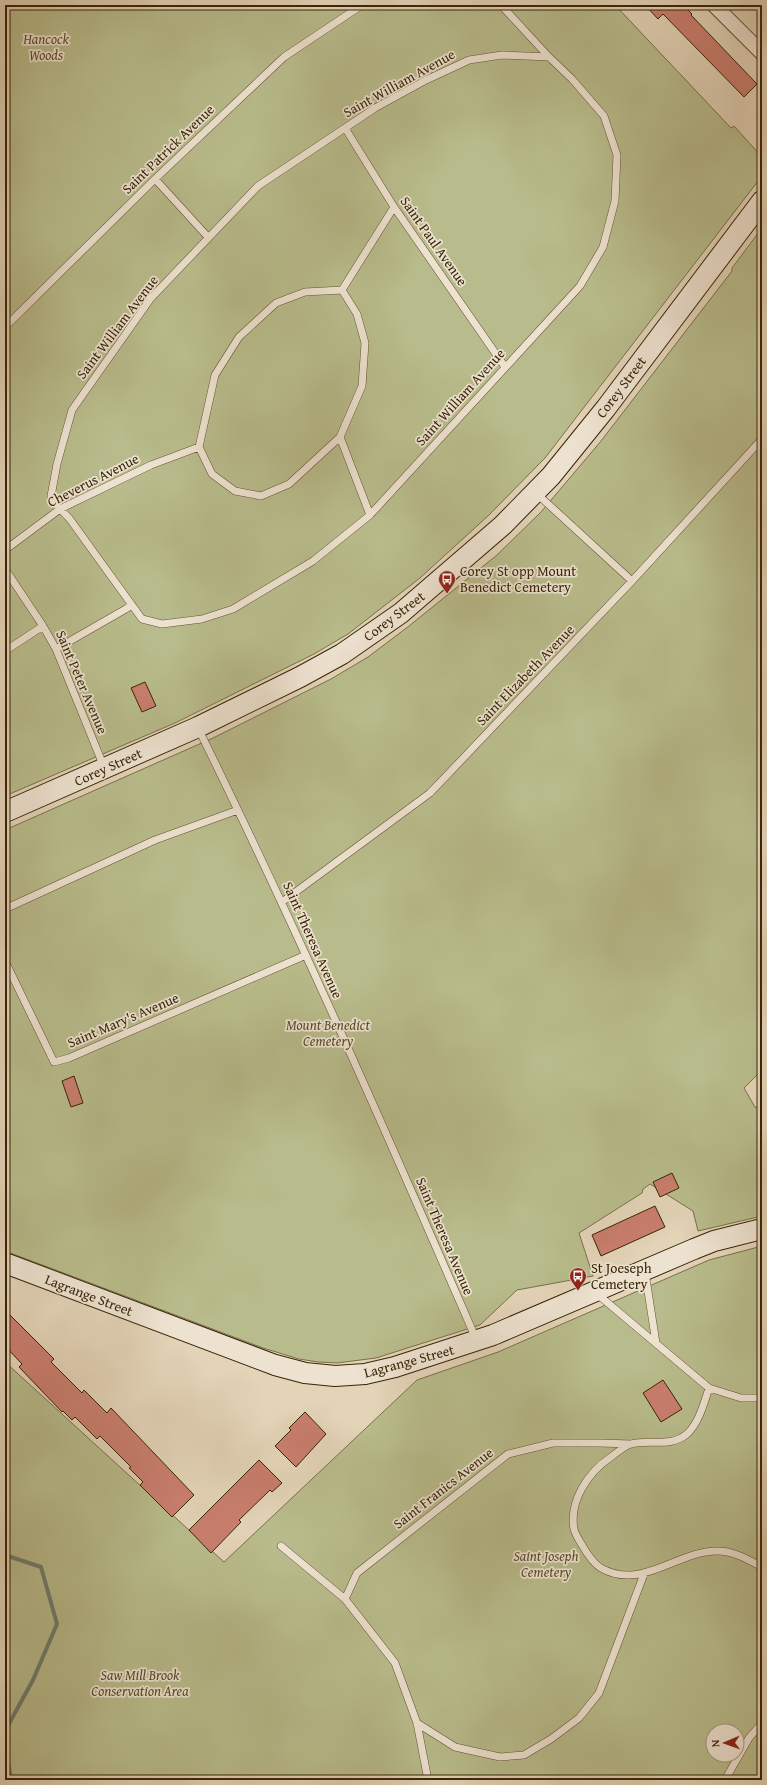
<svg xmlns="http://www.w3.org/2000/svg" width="767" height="1785" viewBox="0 0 767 1785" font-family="'Gentium Book Plus',serif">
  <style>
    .green { fill: #b8bb8b; stroke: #787049; fill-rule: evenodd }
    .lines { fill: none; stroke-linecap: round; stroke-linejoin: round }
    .stream { stroke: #707d6e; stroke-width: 4 }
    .building { fill: #c97e6e; stroke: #382507 }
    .lane-casing { stroke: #635033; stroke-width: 8 }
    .street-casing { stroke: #635033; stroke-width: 16 }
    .secondary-casing { stroke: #382507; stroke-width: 22 }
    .lane { stroke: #ede2d0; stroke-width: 7 }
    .street { stroke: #ede2d0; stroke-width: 14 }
    .secondary { stroke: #ede2d0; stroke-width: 20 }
    .labels { text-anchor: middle; stroke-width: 3.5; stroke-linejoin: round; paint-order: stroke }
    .park-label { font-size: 14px; font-style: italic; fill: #584a28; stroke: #ede2d0 }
    .street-label { font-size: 14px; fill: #382507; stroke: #ede2d0 }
    .poi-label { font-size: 14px; fill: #382507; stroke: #ede2d0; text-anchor: start }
  </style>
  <rect width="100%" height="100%" fill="#e3d3b7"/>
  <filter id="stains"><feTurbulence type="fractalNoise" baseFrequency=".005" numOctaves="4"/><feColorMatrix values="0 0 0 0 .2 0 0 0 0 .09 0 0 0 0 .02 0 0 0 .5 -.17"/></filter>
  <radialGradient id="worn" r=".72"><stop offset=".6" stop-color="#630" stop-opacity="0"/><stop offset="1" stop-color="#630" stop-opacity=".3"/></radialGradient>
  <path class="green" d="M5 5H615L731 128 734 126 762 157V176L545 458 489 515 420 578 348 634 314 654 175 723 5 796Z
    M762 228V1070L744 1088 755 1107 762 1110V1216L698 1231 693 1211 650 1184 643 1189 642 1193 579 1233 593 1276 517 1290 480 1325 376 1358 337 1363 318 1362 299 1359 263 1348 5 1251V830L213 738 331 679 368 657 409 626 497 555 541 512 601 441 732 271V268Z
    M762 1246V1780H5V1362L224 1562 417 1380 498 1352 709 1260ZM713 1731H737V1755H713Z"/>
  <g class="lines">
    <path class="stream" d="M5 1555 41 1567 57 1624 33 1680 5 1731
      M5 1743 11 1780"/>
  </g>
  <path class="building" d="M645 5H683L692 14 691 15 757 84 744 97 663 14 658 19Z
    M145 682 156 706 142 712 131 688Z
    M74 1076 83 1103 71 1107 62 1081Z
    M672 1173 679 1188 660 1197 653 1182Z
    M655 1206 665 1227 601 1256 592 1235Z
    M5 1310 54 1359 51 1362 82 1393 84 1390 107 1413 111 1408 194 1495 172 1517 140 1485 143 1482 129 1468 131 1467 100 1436 97 1439 75 1417 72 1420 63 1411 62 1412 19 1367 22 1364 5 1346Z
    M663 1380 682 1409 661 1422 643 1393Z
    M305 1412 326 1434 296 1467 275 1446 291 1430 289 1428Z
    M259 1460 282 1483 272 1492 270 1490 239 1520 241 1522 211 1553 189 1530Z"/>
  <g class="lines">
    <g class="lane-casing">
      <path id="lane" d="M501 5 549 57 572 79 604 116 617 155 615 201 603 247 580 286 370 515 313 561 233 609 202 619 162 624 142 619 69 518 54 503 51 496 57 464 72 410 151 298 258 186 375 108 426 80 469 60 502 55 549 57
        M345 128 394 207 505 367
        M155 179 208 237
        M342 290 357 314 365 343 362 386 340 437 289 484 261 496 235 491 212 474 199 447 215 375 239 337 276 303 305 292Z
        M342 290 394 207
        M5 327 155 179 284 57 362 5
        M340 437 370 515
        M536 493 632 581
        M5 550 60 509 151 465 199 447
        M5 569 43 626 56 649 104 767
        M56 649 131 606
        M5 651 43 626
        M198 728C297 929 387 1134 476 1339
        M282 902 430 793 632 581 762 439
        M5 909 155 840 238 810
        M5 961 54 1062 69 1058 306 955
        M645 1272 656 1343
        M596 1293 709 1388 741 1398H762
        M709 1388C704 1403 699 1423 687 1434 670 1448 650 1439 631 1444 625 1446 616 1453 611 1457 588 1472 569 1501 574 1529 575 1534 579 1540 582 1545 586 1552 594 1564 601 1568 641 1591 677 1551 717 1551 734 1551 747 1559 762 1567
        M281 1546 345 1599 395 1663 417 1723 428 1780
        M345 1599 357 1573 508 1454 553 1443H600L631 1444
        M417 1723 455 1747 500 1757 524 1755 551 1739 579 1718 599 1693 644 1574
        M725 1780 749 1738 762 1723"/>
    </g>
    <g class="street-casing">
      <path id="street" d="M714 5 762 53"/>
    </g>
    <g class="secondary-casing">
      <path id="secondary" d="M5 812 198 727 300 677 342 654 401 613 503 525 551 476 606 408 762 201
        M5 1263 275 1365 305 1373 335 1376 365 1374 395 1367 493 1335 694 1249 714 1241 762 1229"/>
    </g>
    <use href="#lane" class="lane"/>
    <use href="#street" class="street"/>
    <use href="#secondary" class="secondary"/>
  </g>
  <defs>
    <g id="bus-pin" transform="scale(0.9)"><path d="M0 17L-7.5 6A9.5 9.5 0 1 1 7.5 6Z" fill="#8f2418" stroke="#ede2d0"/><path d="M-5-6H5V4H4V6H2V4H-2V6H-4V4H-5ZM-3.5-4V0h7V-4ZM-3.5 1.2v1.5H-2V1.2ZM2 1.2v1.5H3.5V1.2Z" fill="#fff"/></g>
  </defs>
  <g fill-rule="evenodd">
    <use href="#bus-pin" x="447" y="579"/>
    <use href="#bus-pin" x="578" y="1276"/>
  </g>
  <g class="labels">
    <g class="park-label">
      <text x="46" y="44">Hancock<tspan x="46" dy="16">Woods</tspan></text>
      <text x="328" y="1030">Mount Benedict<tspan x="328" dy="16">Cemetery</tspan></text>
      <text x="546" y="1561">Saint Joseph<tspan x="546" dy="16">Cemetery</tspan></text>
      <text x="140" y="1680">Saw Mill Brook<tspan x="140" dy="16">Conservation Area</tspan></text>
    </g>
    <g class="street-label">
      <text transform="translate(399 83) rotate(-29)" y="5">Saint William Avenue</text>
      <text transform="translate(168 149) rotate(-44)" y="5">Saint Patrick Avenue</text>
      <text transform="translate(434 241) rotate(55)" y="5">Saint Paul Avenue</text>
      <text transform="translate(117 327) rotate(-53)" y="5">Saint William Avenue</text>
      <text transform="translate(621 387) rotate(-53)" y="5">Corey Street</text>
      <text transform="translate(460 397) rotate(-48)" y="5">Saint William Avenue</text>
      <text transform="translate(93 480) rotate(-27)" y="5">Cheverus Avenue</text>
      <text transform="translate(394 616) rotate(-37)" y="5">Corey Street</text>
      <text transform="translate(525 675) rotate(-46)" y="5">Saint Elizabeth Avenue</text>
      <text transform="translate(82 682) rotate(67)" y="5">Saint Peter Avenue</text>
      <text transform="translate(108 767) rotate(-24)" y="5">Corey Street</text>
      <text transform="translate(313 940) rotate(66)" y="5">Saint Theresa Avenue</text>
      <text transform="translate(123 1020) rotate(-23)" y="5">Saint Mary's Avenue</text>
      <text transform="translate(445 1236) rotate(67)" y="5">Saint Theresa Avenue</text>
      <text transform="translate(89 1295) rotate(21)" y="5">Lagrange Street</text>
      <text transform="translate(409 1361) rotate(-15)" y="5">Lagrange Street</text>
      <text transform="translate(443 1488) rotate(-38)" y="5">Saint Franics Avenue</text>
    </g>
    <g class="poi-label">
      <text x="460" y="576">Corey St opp Mount<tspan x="460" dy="16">Benedict Cemetery</tspan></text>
      <text x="591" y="1273">St Joeseph<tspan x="591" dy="16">Cemetery</tspan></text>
    </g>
  </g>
  <rect width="767" height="1785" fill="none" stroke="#e3d3b7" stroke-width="20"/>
  <rect x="6" y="6" width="755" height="1773" fill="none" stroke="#382507" stroke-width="2"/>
  <rect x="10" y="10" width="747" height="1765" fill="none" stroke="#382507"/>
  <g transform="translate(725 1743) rotate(268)"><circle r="19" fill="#ede2d0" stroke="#a59680"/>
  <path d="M0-3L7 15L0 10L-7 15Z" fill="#8f2418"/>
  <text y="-6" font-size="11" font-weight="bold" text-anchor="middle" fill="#382507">N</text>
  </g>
  <rect width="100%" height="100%" filter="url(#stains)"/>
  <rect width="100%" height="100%" fill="url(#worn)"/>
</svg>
